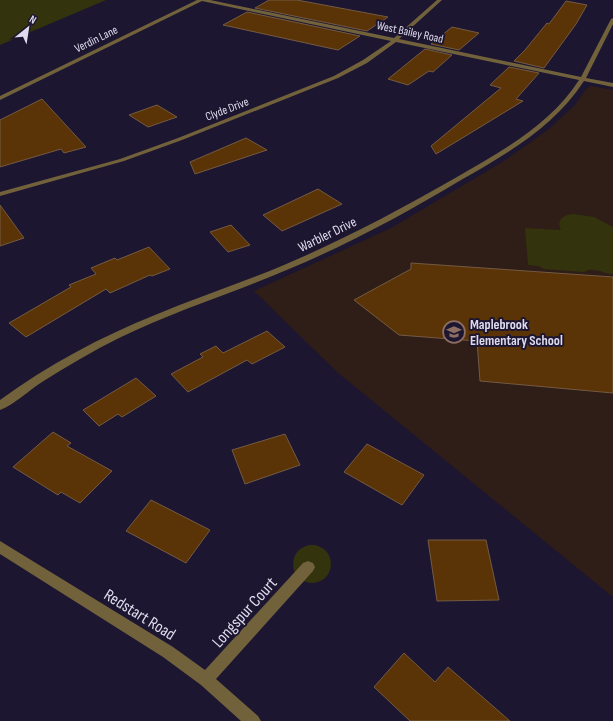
<svg xmlns="http://www.w3.org/2000/svg" width="613" height="721" viewBox="0 0 613 721" font-family="'Sofia Sans Condensed',sans-serif">
  <style>
    .education { fill: #2f1d17 }
    .green { fill: #33330d }
    .building { fill: #5a3407; stroke: #745a42 }
    .lines { fill: none; stroke-linecap: round; stroke-linejoin: round }
    .minor { fill: #71623c; fill-rule: evenodd }
    .labels { text-anchor: middle; stroke-width: 4; stroke-linejoin: round; paint-order: stroke }
    .far-street-label { font-size: 12px; fill: #dedbed; stroke: #1d1630 }
    .street-label { font-size: 14px; fill: #dedbed; stroke: #1d1630 }
    .poi-label { font-size: 14px; font-weight: bold; fill: #dedbed; stroke: #1d1630; text-anchor: start }
    .near-street-label { font-size: 17px; fill: #dedbed; stroke: #1d1630 }
  </style>
  <rect width="100%" height="100%" fill="#1d1630"/>
  <path class="education" d="M591 86 613 90V597L337 372 254 291 391 228 504 161 549 129 575 105 586 89Z"/>
  <path class="green" d="M0 0H106L0 45Z
    M573 214 594 217 613 227V274C603 274 594 266 584 272L544 269 538 266 528 265 525 228 561 230C556 220 563 215 573 214Z
    M293 564a19 19 0 1 1 38 0a19 19 0 1 1-38 0Z"/>
  <path class="building" d="M269 0H297L388 17 367 31 255 8Z
    M566 1 587 5 576 24 544 68 514 61 525 50 547 23 549 24Z
    M247 12 360 36 338 50 223 25Z
    M452 27 479 33 459 50 431 44Z
    M425 49 452 55 433 72 429 71 408 85 388 79Z
    M509 67 539 73 516 99 523 101 436 154 431 146 501 88 490 85Z
    M42 99 86 147 64 153 61 149 0 167V120Z
    M157 105 177 117 148 127 129 115Z
    M246 138 267 150 195 174 190 162Z
    M318 189 342 204 282 231 263 215Z
    M0 205 24 238 0 246Z
    M231 225 250 245 228 252 210 232Z
    M149 247 170 269 152 276 150 275 110 293 106 289 26 337 9 323 71 287 69 285 96 274 91 268 115 258 117 260Z
    M411 263 613 277V393L480 381 477 341 399 335 354 300 411 269Z
    M267 331 285 347 252 364 247 360 188 392 171 374 203 357 200 354 216 346 223 353Z
    M136 378 156 396 122 417 118 414 99 426 83 410Z
    M53 432 71 443 67 446 112 471 80 503 61 492 58 495 13 467Z
    M285 434 300 465 245 484 232 450Z
    M367 444 424 475 402 505 344 472Z
    M151 500 210 530 186 563 126 531Z
    M428 540H486L499 600 437 601Z
    M404 653 435 682 448 667 510 721H410L374 687Z"/>
  <g class="lines">
    <path class="minor" d="M197 0H210L394 38 437 0H442L399 39 581 77 611 19 613 18V24L586 78 613 83V87L584 81C554 127 508 153 461 180 406 213 349 244 289 269 233 293 174 311 119 338 93 351 67 366 42 382 31 389 12 406 0 410V400C48 365 100 337 155 315 198 297 241 283 284 265 343 240 401 209 457 177 502 151 550 125 579 80L396 42 367 63 338 78 182 140 124 161 0 196V192L120 159 178 138 334 76 363 60 391 41 202 1 0 100V96Z
      M0 541 173 647 205 670 303 563 308 561 313 563 315 567 313 571 216 679 258 716 261 721H241L201 685 163 657 0 554Z"/>
  </g>
  <defs>
    <g id="school-ring" transform="scale(1.15)"><circle r="9.5" fill="#1d1630" stroke="#8d6e63" stroke-width="1.5"/><path d="M0-5L7-2L0 1L-7-2ZM-4 1L0 2.5L4 1V4Q0 6-4 4Z" fill="#8d6e63"/></g>
  </defs>
  <g fill-rule="evenodd">
    <use href="#school-ring" x="454" y="332"/>
  </g>
  <g class="labels">
    <g class="far-street-label">
      <text transform="translate(410 32) rotate(12)" y="4">West Bailey Road</text>
      <text transform="translate(96 39) rotate(-26)" y="4">Verdin Lane</text>
      <text transform="translate(227 109) rotate(-21)" y="4">Clyde Drive</text>
    </g>
    <g class="street-label">
      <text transform="translate(327 234) rotate(-26)" y="5">Warbler Drive</text>
    </g>
    <g class="poi-label">
      <text x="470" y="329">Maplebrook<tspan x="470" dy="16">Elementary School</tspan></text>
    </g>
    <g class="near-street-label">
      <text transform="translate(244 612) rotate(-48)" y="6">Longspur Court</text>
      <text transform="translate(140 614) rotate(32)" y="6">Redstart Road</text>
    </g>
  </g>
  <g transform="translate(28 28) rotate(30)" stroke="#1d1630" stroke-width="3" paint-order="stroke">
  <path d="M0-3L7 15L0 10L-7 15Z" fill="#dedbed"/>
  <text y="-6" font-size="11" font-weight="bold" text-anchor="middle" fill="#dedbed">N</text>
  </g>
</svg>
